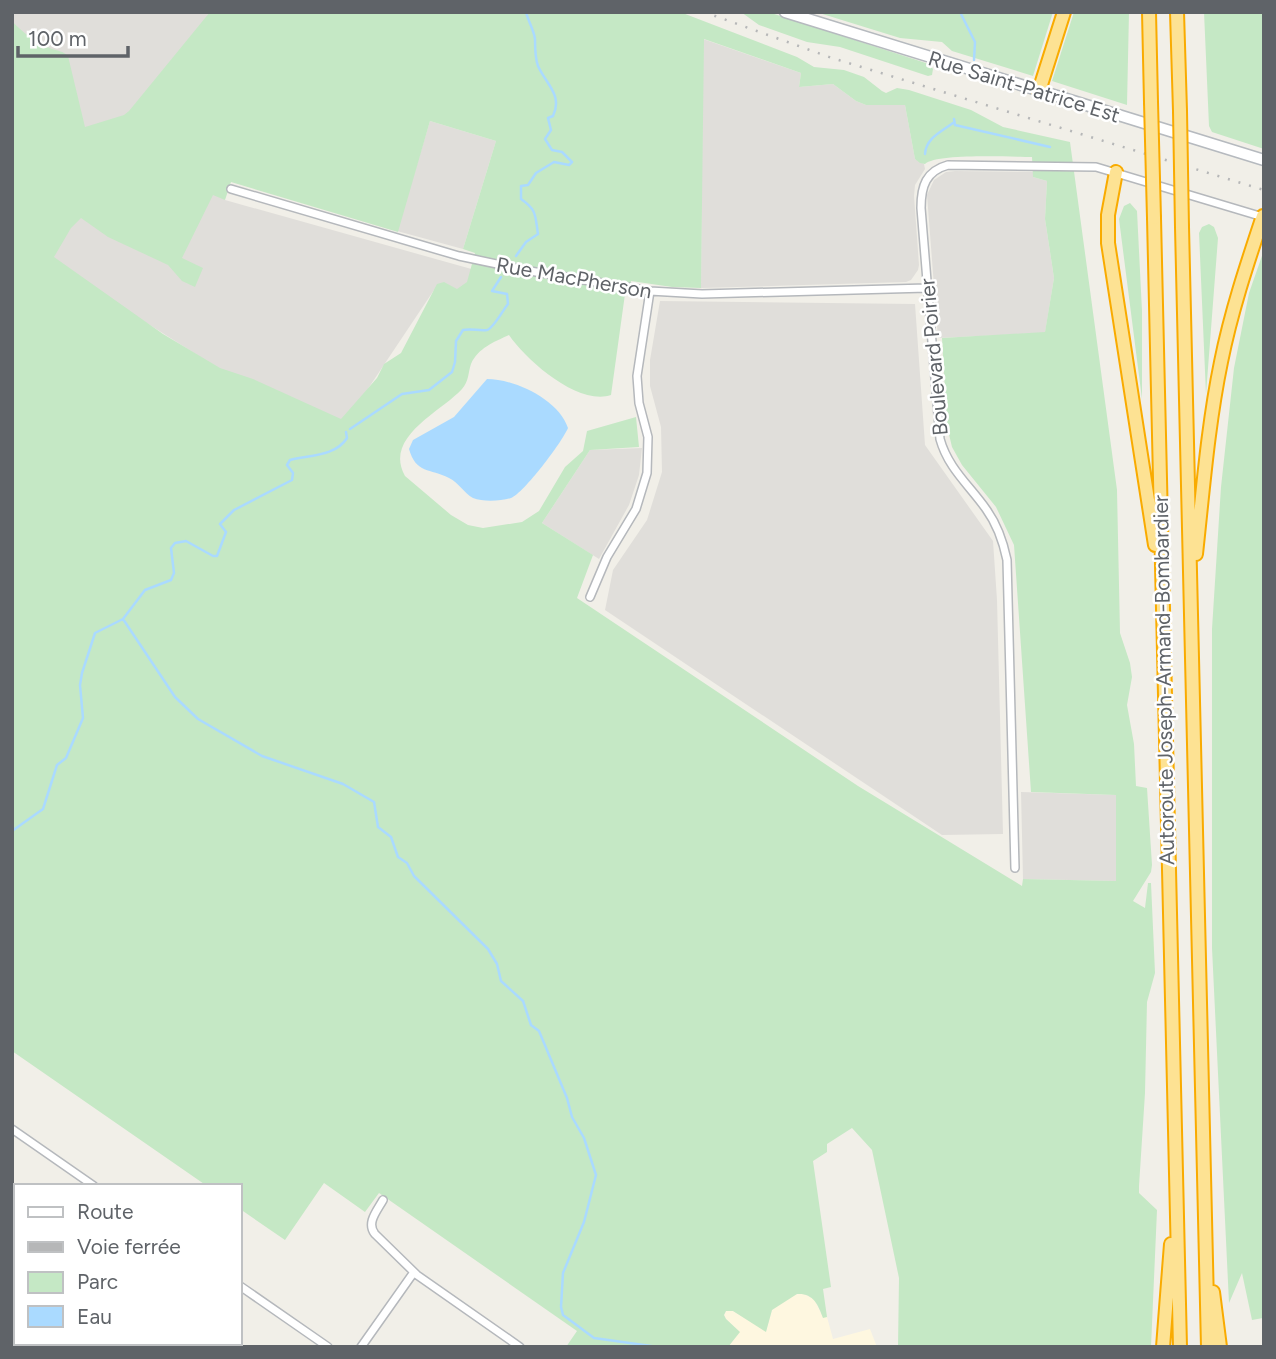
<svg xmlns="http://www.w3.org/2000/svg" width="1276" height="1359" viewBox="0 0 1276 1359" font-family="Figtree,sans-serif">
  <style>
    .commercial { fill: #fef7e0 }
    .industrial { fill: #e0deda }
    .green { fill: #c5e8c5; fill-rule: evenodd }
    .water { fill: #aadaff }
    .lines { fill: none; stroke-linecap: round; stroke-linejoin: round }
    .stream { stroke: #aadaff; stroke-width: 2.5 }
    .street-casing { stroke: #b5b8bc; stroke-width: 10 }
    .secondary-casing { stroke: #b6babf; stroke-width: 13 }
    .highway-casing { stroke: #f9ab00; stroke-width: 16 }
    .street { stroke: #fff; stroke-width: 7 }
    .secondary { stroke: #fff; stroke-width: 10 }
    .highway { stroke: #fde293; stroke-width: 12 }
    .rail { stroke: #b6b7b8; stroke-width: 2.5; stroke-dasharray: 2 9; stroke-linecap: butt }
    .highway-bridge-casing { stroke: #f9ab00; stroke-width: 16; stroke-linecap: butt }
    .highway-bridge { stroke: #fde293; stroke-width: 12 }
    .labels { text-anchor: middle; stroke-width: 5; stroke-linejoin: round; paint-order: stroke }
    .street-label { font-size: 21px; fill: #5f6368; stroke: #fff }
  </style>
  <rect width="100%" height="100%" fill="#f1efe8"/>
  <path class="commercial" d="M802 1293 814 1299 823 1317H827L833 1339 870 1329 877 1347H728L739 1332 726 1319 724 1315 726 1311H733L766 1331 772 1310 790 1296Z"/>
  <path class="industrial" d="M12 12H220L132 114 88 135 12 34Z
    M703 39 801 73 799 87 833 84 856 101 866 105H905L915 159 924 164 925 169 915 185 914 196 919 265 918 270 911 280 906 282 701 288Z
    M430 121 496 141 463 249 397 231Z
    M955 171 1033 172V177L1047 181 1045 219 1054 278 1045 333 938 338 927 195 934 180 946 172Z
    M200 175 225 200 475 270 462 296 434 290 333 441 49 261 86 182Z
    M660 301 915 304 925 445 993 541 997 600 1003 834 942 835 605 610 613 570 647 520 662 472 661 427 650 386V360Z
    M642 448 639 475 629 505 599 559 542 523 590 450Z
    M1021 792 1116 795V881L1023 879Z"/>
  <path class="green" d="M210 12H680L797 57 814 67 844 70 864 77 882 91 886 93 897 88 909 90 971 110 1003 127 1070 142 1117 490 1120 633 1130 663 1132 677 1127 705 1134 744 1136 786 1147 788 1152 865 1151 872 1133 901 1145 908 1148 883H1151L1155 973 1147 1002 1145 1093 1139 1186V1193L1157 1210 1151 1347H898L899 1278 872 1150 852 1128 827 1144V1152L813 1161 831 1287 823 1289 827 1317 823 1318C818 1304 813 1293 797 1294L772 1310 766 1332 733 1311H726L724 1315 726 1319 740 1332 728 1347H566L577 1331 379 1193 365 1212 324 1183 285 1240 240 1209V1186H207L12 1051V21C23 33 36 43 52 49 59 51 62 51 68 56L85 127 124 115 129 111ZM704 39 801 73 799 87 833 84 856 101 866 105H905L915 159 920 163 925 164C937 153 1012 157 1032 157L1033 177 1047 181 1045 219 1054 278 1045 332 942 338 947 426 952 447 962 465 996 507 1014 545 1031 792 1116 795V881L1023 879 1022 886 858 786 577 598 593 555 542 523 590 450 639 447 636 417 587 431 583 451 565 467 539 511 522 522 483 528 468 525 451 515 405 476C383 437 441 412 462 389 469 381 468 373 471 364 478 348 494 342 509 335 526 360 578 406 611 395L625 294 630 295 631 281 672 287 701 288ZM430 121 496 141 463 249 475 253 467 282 457 289 444 282 437 284 401 353 384 364 377 378 341 419 253 379 220 368 163 334 54 257 71 228 81 218 108 237 168 265 182 281 195 287 203 268 182 258 213 195 225 200 231 182 398 232Z
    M741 12H768L929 64 933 69 932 75 928 76 840 47 807 42 759 25Z
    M816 12H1053L1033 76 952 51 942 42 900 38Z
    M1074 12H1129L1127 105 1052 81Z
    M1204 12H1264V149L1212 132 1209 126Z
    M1130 203 1137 211 1142 311V399L1119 219 1124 206Z
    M1209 224 1214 227 1218 238 1206 394 1199 233 1202 227Z
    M1264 250V1323L1263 1318 1252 1320 1242 1273 1229 1303 1212 948V629L1221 487 1234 368 1249 293Z
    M12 1239 16 1241V1343H104L114 1347H12Z"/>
  <path class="water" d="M487 379C515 379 559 400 568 428 562 442 524 493 511 498 501 501 483 502 473 498 464 493 459 483 449 478 430 468 416 474 409 449L413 440 454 417Z"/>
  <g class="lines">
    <path class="stream" d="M960 12 975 42 974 60
      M954 119 955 125 1050 147
      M925 154C926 138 941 132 953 123
      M516 256 526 242 538 234C535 215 537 210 521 199V186L528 185 536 173 554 162 569 165 572 162 562 152 552 150 545 139 551 130 548 118 553 116C563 95 546 84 538 66 535 58 535 48 535 39 534 30 528 21 526 12
      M350 429 402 394 429 390 452 372 455 362 456 341 463 330C471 328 478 331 487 330 493 329 503 310 508 304L507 294 492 291 501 277
      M123 619 175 697 198 719 262 756 343 784 374 802 378 827 391 837 398 857 407 863 414 876 488 949 497 964 501 981 523 1001 531 1025 539 1031 567 1098 572 1117 584 1138 596 1175 584 1222 563 1273 561 1307 563 1315 594 1338 658 1347
      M12 831 43 809 57 765 66 758 83 718 80 685 82 673 95 633 123 619 145 590 171 580 174 573 171 548 175 543 186 541 213 556H217L226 532 220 524 234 510 292 480 293 473 287 465 290 460C310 455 336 456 347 438L346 432
      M12 1216 16 1218
      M196 1343 201 1347"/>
    <g class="street-casing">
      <path id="street" d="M231 189 459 256 530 271 650 291 702 294 927 288
        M590 597 607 557 636 509 647 473 648 437 639 403 637 376 650 291
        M1015 868 1007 560C1003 541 997 524 986 509 969 485 948 468 940 439L921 208C921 186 926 171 948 165L1096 167 1263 217
        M12 1129 94 1186
        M383 1200C377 1211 366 1223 375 1234L417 1275 520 1347
        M240 1286 328 1347
        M361 1347 414 1272"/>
    </g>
    <g class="secondary-casing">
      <path id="secondary" d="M785 12 1264 160"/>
    </g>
    <g class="highway-casing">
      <path id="highway" d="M1149 12 1151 102
        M1177 12 1180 111
        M1039 91 1064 12
        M1116 172 1108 215V243L1155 545
        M1154 218 1180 1347
        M1182 227 1208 1347
        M1196 554C1203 490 1208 425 1221 362 1231 312 1247 264 1263 216
        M1213 1292 1220 1347
        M1163 1347 1171 1244"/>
    </g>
    <use href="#street" class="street"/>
    <use href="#secondary" class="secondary"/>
    <use href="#highway" class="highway"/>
    <path class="rail" d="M704 12 832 58 1264 190"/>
    <g class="highway-bridge-casing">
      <path id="highway-bridge" d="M1151 102 1154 218
        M1180 111 1182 227"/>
    </g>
    <use href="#highway-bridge" class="highway-bridge"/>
  </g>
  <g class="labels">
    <g class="street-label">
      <text transform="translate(1024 87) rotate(17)" y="7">Rue Saint-Patrice Est</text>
      <text transform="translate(574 278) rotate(10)" y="7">Rue MacPherson</text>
      <text transform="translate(934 357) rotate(-95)" y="7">Boulevard Poirier</text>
      <text transform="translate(1164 680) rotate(-91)" y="7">Autoroute Joseph-Armand-Bombardier</text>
    </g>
  </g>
  <rect width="1276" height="1359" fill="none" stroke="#5f6368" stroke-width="28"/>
  <rect x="14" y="1184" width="228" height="161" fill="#ffffff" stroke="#bfc1c3" stroke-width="2"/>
  <rect x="28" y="1207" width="35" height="10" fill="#ffffff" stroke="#bfc1c3" stroke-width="2"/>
  <text x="77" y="1219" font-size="21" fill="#5f6368">Route</text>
  <rect x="28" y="1242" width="35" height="10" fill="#b6b7b8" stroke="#bfc1c3" stroke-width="2"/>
  <text x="77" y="1254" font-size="21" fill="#5f6368">Voie ferrée</text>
  <rect x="28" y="1272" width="35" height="21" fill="#c5e8c5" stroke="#bfc1c3" stroke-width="2"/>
  <text x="77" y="1289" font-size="21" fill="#5f6368">Parc</text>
  <rect x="28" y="1306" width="35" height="21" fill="#aadaff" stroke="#bfc1c3" stroke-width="2"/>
  <text x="77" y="1324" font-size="21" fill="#5f6368">Eau</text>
  <path d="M18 46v10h110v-10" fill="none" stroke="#5f6368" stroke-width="3.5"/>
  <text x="28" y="46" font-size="21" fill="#5f6368" stroke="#ffffff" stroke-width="5" paint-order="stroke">100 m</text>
</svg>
